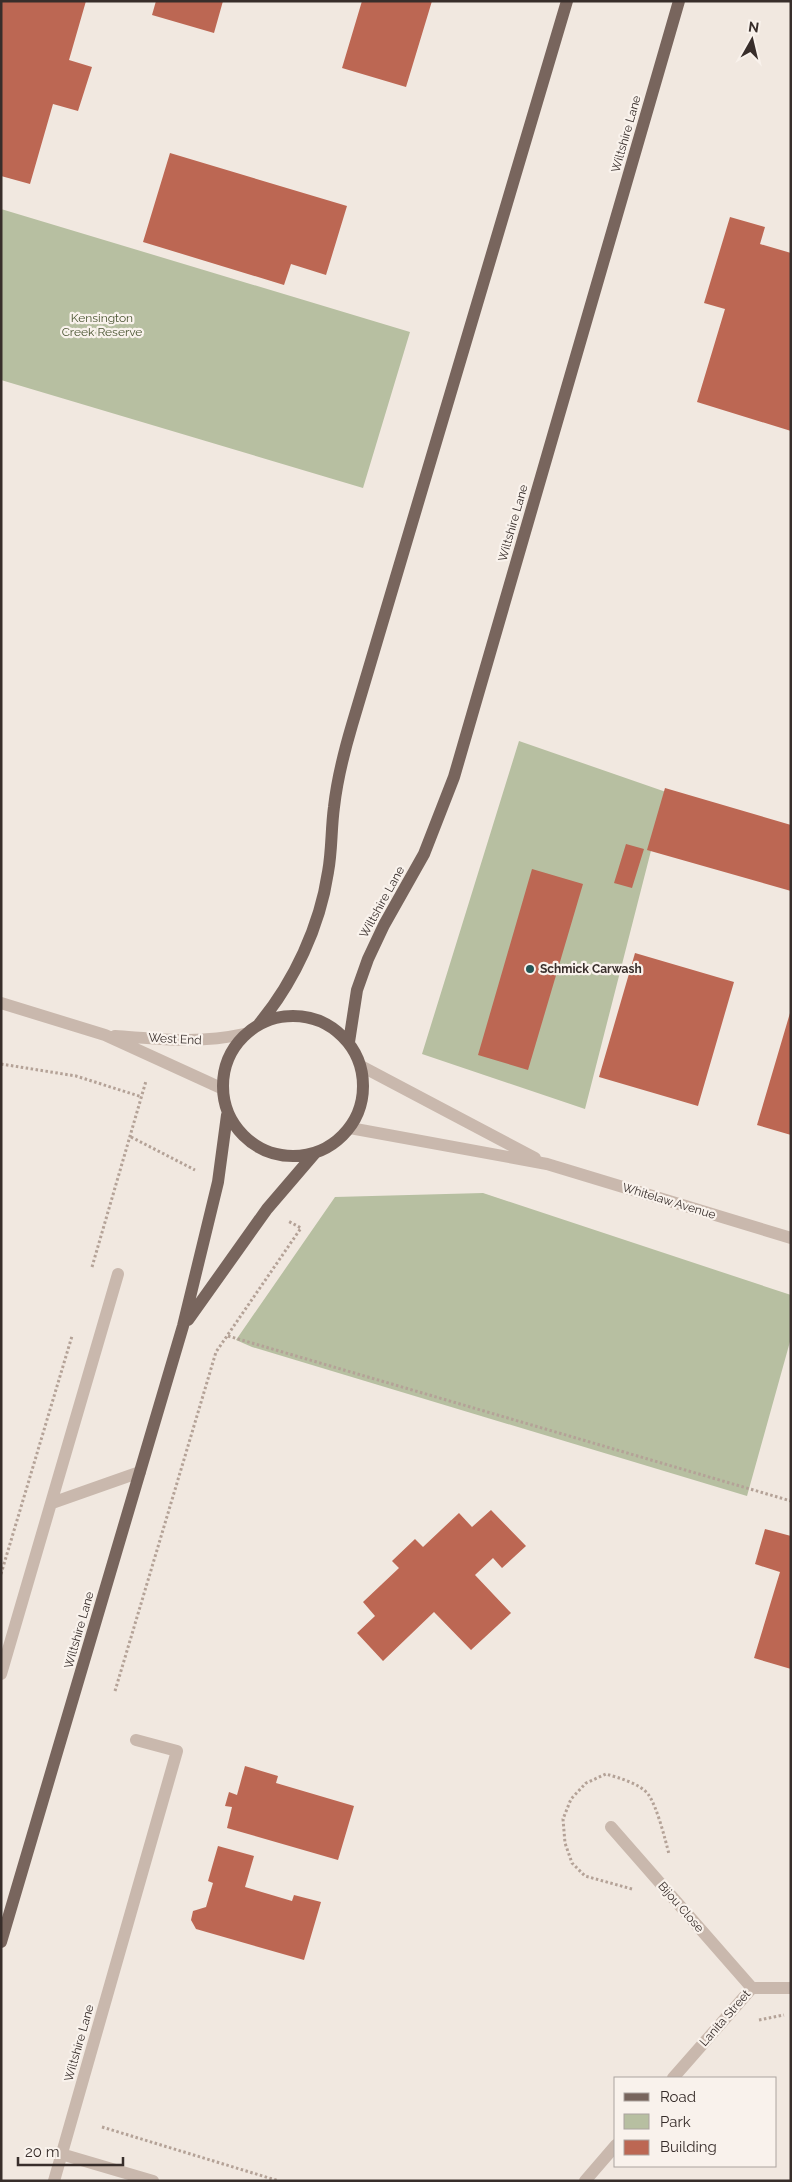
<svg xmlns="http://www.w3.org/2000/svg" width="792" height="2182" viewBox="0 0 792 2182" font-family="Raleway,sans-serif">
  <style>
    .green { fill: #b7bfa1 }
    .building { fill: #bc6753 }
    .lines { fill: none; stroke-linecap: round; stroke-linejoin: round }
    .path { stroke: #b4a297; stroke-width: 3; stroke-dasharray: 2.5 2.5; stroke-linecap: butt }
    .minor { stroke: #c9b8ad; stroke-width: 12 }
    .major { stroke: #78655d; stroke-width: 12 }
    .poi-dot { fill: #235656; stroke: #f9f2ec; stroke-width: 2 }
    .labels { text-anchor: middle; stroke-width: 4.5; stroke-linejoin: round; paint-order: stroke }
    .street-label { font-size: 12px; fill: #382e2b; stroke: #f9f2ec }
    .park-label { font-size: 12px; fill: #495431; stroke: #f9f2ec }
    .poi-label { font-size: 12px; font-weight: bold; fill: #382e2b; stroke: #f9f2ec; text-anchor: start }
  </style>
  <rect width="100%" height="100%" fill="#f1e8e0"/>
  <path class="green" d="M1 209 410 332 363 488 1 380Z
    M519 741 666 792 585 1109 422 1054Z
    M483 1193 791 1295V1338L747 1496 252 1347 236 1340 335 1197Z"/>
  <path class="building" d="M1 1H86L69 60 92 67 78 111 53 104 30 184 1 176Z
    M156 1H223L214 33 152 15Z
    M362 1H432L406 87 342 68Z
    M170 153 347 206 326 275 291 264 284 285 143 242Z
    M730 217 765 227 760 244 791 253V431L697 402 725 309 704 303Z
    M665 788 791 825V891L647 850Z
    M626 844 644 849 632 888 614 883Z
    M532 869 583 884 528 1070 478 1055Z
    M635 953 734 982 698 1106 599 1077Z
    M790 1013H791V1135L757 1125Z
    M491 1510 526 1546 502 1568 493 1558 475 1575 511 1613 471 1650 434 1612 383 1661 357 1633 375 1616 363 1602 399 1568 392 1561 415 1539 423 1547 459 1513 472 1527Z
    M765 1529 791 1536V1669L754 1658 780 1572 755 1564Z
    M245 1766 278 1776 276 1783 354 1806 338 1860 227 1828 232 1807 225 1806 229 1792 237 1795Z
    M218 1846 254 1856 245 1887 292 1901 294 1895 321 1902 304 1960 196 1929 191 1920 193 1911 206 1907 213 1883 208 1881Z"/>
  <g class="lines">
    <path class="path" d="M1 1064 76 1076 142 1097
      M131 1137 195 1170
      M92 1267 146 1081
      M228 1336 791 1501
      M1 1574 72 1336
      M115 1691 216 1352 301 1228 288 1221
      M632 1889 585 1876 572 1863 565 1843 563 1819 571 1799 586 1783 606 1774C619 1778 639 1783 648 1794 657 1806 665 1839 669 1854
      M759 2020 784 2015
      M102 2127 279 2181"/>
    <path class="minor" d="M1 1003 105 1035 221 1088
      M115 1036C161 1039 198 1044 244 1034
      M361 1066 535 1158
      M350 1128 547 1164 791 1238
      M52 1503 140 1472
      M1 1674 118 1274
      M611 1827 752 1988
      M673 2078 752 1988H791
      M61 2154 153 2181
      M54 2181 177 1751 136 1740
      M585 2181 616 2145"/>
    <path class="major" d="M223 1086a70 70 0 1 1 140 0a70 70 0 1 1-140 0Z
      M259 1024C294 982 320 926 328 872 332 851 331 829 334 807 337 780 344 752 352 725L567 1
      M349 1042 357 990 368 959 384 925 424 854 454 777 679 1
      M188 1320 267 1209 315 1153
      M1 1942 183 1326 218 1182 227 1115"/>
  </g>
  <circle class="poi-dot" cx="530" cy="969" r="5"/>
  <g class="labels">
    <g class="street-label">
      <text transform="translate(626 134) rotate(-74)" y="4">Wiltshire Lane</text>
      <text transform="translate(513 523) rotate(-74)" y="4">Wiltshire Lane</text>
      <text transform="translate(382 902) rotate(-61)" y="4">Wiltshire Lane</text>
      <text transform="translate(175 1039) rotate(3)" y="4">West End</text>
      <text transform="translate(669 1201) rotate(17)" y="4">Whitelaw Avenue</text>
      <text transform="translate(79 1630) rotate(-74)" y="4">Wiltshire Lane</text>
      <text transform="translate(681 1907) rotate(49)" y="4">Bijou Close</text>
      <text transform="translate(725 2018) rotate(-49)" y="4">Lanita Street</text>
      <text transform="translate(79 2043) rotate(-74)" y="4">Wiltshire Lane</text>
    </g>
    <g class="park-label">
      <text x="102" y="322">Kensington<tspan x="102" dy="14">Creek Reserve</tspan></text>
    </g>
    <g class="poi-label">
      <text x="540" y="973">Schmick Carwash</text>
    </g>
  </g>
  <rect width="792" height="2182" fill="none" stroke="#382e2b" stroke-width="5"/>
  <rect x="614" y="2077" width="162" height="90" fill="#f9f2ec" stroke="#aca49f"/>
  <rect x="624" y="2093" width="25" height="8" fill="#78655d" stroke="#aca49f"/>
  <text x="660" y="2102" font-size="15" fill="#382e2b">Road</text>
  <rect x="624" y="2114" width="25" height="15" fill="#b7bfa1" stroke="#aca49f"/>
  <text x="660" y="2127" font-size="15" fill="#382e2b">Park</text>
  <rect x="624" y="2140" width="25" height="15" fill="#bc6753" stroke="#aca49f"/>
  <text x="660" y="2152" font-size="15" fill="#382e2b">Building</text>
  <g transform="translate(752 40) rotate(8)" stroke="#f9f2ec" stroke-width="4" paint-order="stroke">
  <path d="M0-4L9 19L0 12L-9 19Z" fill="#382e2b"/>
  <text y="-8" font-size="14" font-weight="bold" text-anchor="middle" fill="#382e2b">N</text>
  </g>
  <path d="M18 2157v8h105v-8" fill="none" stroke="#382e2b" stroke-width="2.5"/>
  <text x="25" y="2157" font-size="15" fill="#382e2b" stroke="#f9f2ec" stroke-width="4" paint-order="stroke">20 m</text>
</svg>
